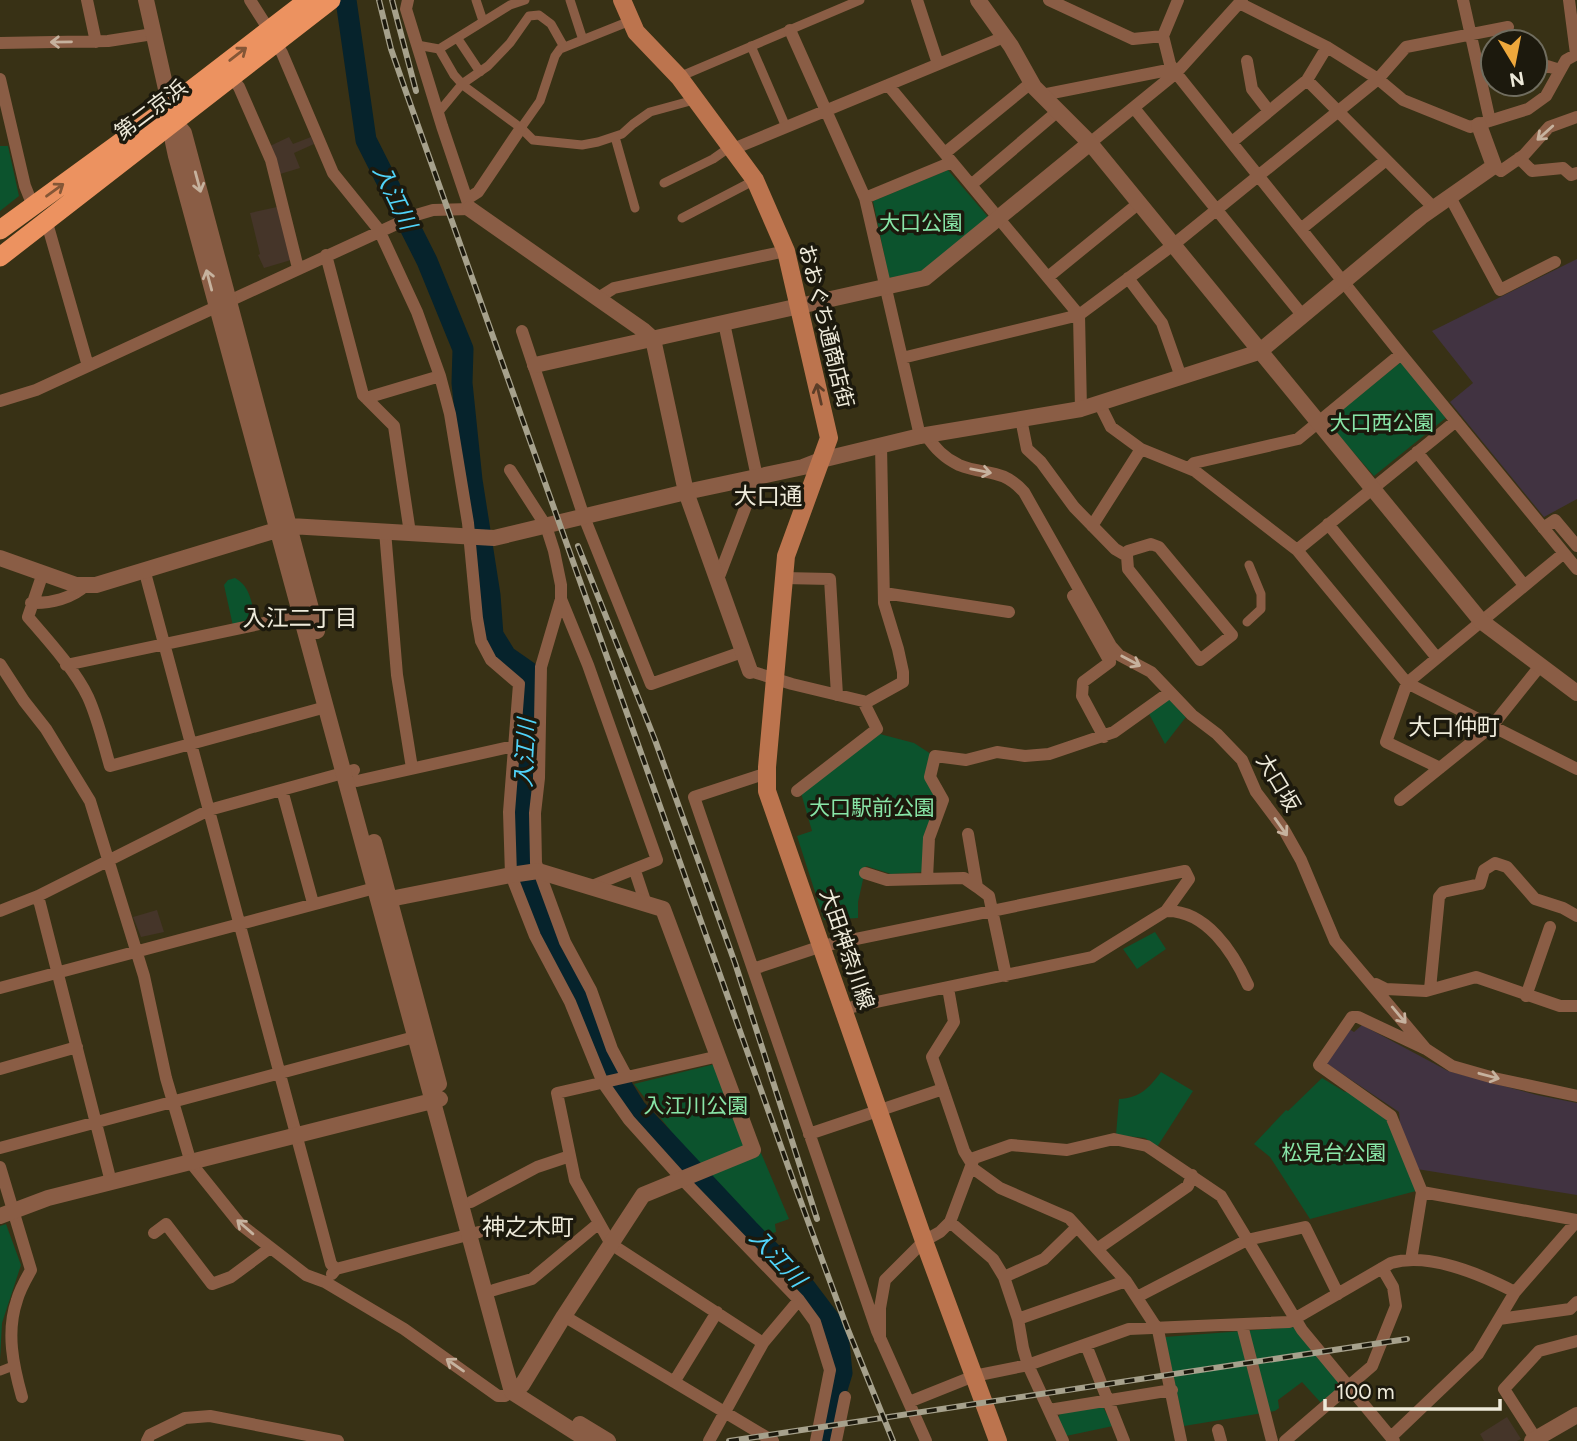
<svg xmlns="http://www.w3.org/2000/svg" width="1577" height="1441" viewBox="0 0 1577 1441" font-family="Figtree,'Noto Sans JP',sans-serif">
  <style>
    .industrial { fill: #453529 }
    .education { fill: #413341 }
    .green { fill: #0c532d }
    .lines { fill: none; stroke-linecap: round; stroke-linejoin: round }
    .river { stroke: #06232c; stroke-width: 21 }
    .pedestrian { stroke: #8a5d45; stroke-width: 9 }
    .minor { stroke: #8a5d45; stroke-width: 12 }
    .tertiary { stroke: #8a5d45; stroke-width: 16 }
    .secondary { stroke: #bc744e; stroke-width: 18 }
    .trunk { stroke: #ec9260; stroke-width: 19 }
    .rail-casing { stroke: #a6a18c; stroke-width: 6 }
    .rail { stroke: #1c190d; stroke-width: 3.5; stroke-dasharray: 10; stroke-linecap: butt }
    .oneway { stroke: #c6b29e }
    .oneway2 { stroke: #845636 }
    .oneway3 { stroke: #5c3d27 }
    .labels { text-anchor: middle; stroke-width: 7; stroke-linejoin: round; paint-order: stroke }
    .street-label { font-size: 21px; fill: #eeeada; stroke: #1c190d }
    .park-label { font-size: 21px; fill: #88e5a7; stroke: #1c190d }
    .water-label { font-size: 23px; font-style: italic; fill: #50d3f9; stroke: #1c190d }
    .neighbourhood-label { font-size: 23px; fill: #eeeada; stroke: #1c190d }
  </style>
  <rect width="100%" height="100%" fill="#383115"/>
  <path class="industrial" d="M289 137 293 144 311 137 314 144 294 153 300 168 280 174 270 146Z
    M277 207 291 260 264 268 258 255 260 254 250 213Z
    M157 910 164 932 141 937 133 917Z
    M1507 1417 1521 1439 1517 1441H1484L1480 1434Z"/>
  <path class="education" d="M1577 259V499L1544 517 1450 402 1473 383 1432 331Z
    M1362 1025 1448 1071 1537 1095 1577 1103V1195L1417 1169 1400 1124 1399 1112 1326 1063 1349 1029 1354 1032Z"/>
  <path class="green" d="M0 146H8L19 196 0 211Z
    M948 170 989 218 921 272 889 278 873 201Z
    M1402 361 1447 417 1374 476 1327 422Z
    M235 578C251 587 252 604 255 620L233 626 224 585 228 580Z
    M1165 700H1170L1186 717 1165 744 1148 712Z
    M876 733 914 743 931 754 941 801 926 828 925 872 891 874 866 866 858 902V918L824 920 797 836 812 831 801 793Z
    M1155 932 1166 949 1137 969 1123 949Z
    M715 1064 745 1144 741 1150 699 1167 634 1084Z
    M1161 1072 1193 1091 1157 1147 1145 1138 1116 1135 1119 1099C1140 1098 1149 1088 1161 1072Z
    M1322 1078 1345 1092 1349 1091 1389 1120 1416 1191 1310 1219 1270 1157 1254 1144 1286 1110 1288 1111Z
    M761 1153 789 1219 775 1224 776 1232 760 1237 705 1176Z
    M6 1224 21 1265 2 1323 0 1360V1226Z
    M1296 1327 1343 1386 1322 1404 1302 1382 1278 1400 1279 1408 1275 1411 1184 1426 1165 1337Z
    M1102 1405 1113 1426 1066 1436 1058 1418 1061 1412Z"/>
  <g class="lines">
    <path class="river" d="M346 0 366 140 427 261 463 349 462 383 472 480 490 595 493 635 506 656 529 672 522 815 526 876 554 945 580 990 605 1059 636 1109 749 1230 802 1283 830 1320 839 1343 842 1373 834 1399 826 1441"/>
    <path class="pedestrian" d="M476 0 483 21
      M570 0 583 40
      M458 39 480 72
      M417 45 439 49 454 75 464 86 521 128 533 140 582 145 598 142 622 134 633 124 650 112 694 100
      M751 46 786 127
      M439 49 510 5 525 0
      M679 77 860 0
      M438 113 462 84 488 66 510 43 529 16 539 15 551 24 564 47
      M521 128 540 101 555 56 560 49 630 21
      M615 137 635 208
      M664 183 713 159 730 147
      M682 218 755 180
      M1247 622 1261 609V594L1249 565
      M0 1371 13 1366"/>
    <path class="minor" d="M87 0 96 42
      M250 0 269 30
      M917 0 938 64
      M1049 0 1133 39 1163 36 1178 0
      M1463 0 1490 121
      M1569 0 1576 54
      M1239 3 1327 47 1378 79 1403 100 1470 127 1528 109 1546 96 1566 60 1577 54
      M790 30 865 198 920 436
      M1163 36 1170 64 1176 73 1401 354 1577 569
      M0 43 108 41 153 34
      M276 43 282 53 333 173 379 230 417 312 440 376 450 414 468 523 477 618 481 641 491 660 519 684 509 812 511 875 535 936 570 1002 603 1083 629 1120 682 1179 799 1300 815 1322 830 1370 816 1441
      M1247 61 1252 89 1269 111
      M1535 69 1547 66 1560 70
      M232 78 239 87 271 160 298 268
      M0 79 25 186 33 206
      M1307 80 1434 208
      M888 85 1079 315 1081 409
      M1042 95 1173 69
      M1134 108 1303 316
      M1232 142 1307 80 1327 47
      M1090 143 1176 73 1242 0
      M733 149 1004 37
      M945 153 1032 82
      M1519 158 1532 171 1563 168 1571 175 1577 173
      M1494 166 1501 171 1524 155 1549 127 1577 117
      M971 185 1058 111
      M1450 197 1500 290 1555 262
      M865 198 952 162
      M467 199 478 192 521 128
      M47 223 88 366
      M1301 229 1386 160
      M326 255 363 395 394 426 410 533
      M1048 277 1139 203
      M1128 278 1162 323 1181 377
      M598 298 614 288 786 251
      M522 331 584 517 651 684 742 652
      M902 358 1079 315 1173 245 1378 79 1406 47 1508 27
      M366 398 440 376
      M0 401 36 390 416 215 433 210 470 209 442 126 406 9 408 0
      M1099 403 1111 427 1141 449 1195 471 1297 550 1407 683 1577 769
      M1021 419 1027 449 1041 462 1074 507 1115 549 1127 556 1128 569 1200 660 1232 635 1159 547 1151 544 1128 551 1127 556
      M926 435C935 448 944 458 959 465 986 476 1001 467 1024 492L1111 646 1119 655 1151 672 1192 715 1217 734 1242 760 1256 792 1283 828 1301 860 1335 941 1426 1049 1452 1066 1494 1078 1577 1096
      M1417 452 1524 585
      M1189 468 1194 463 1298 439 1401 354
      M510 470 546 526 554 551 561 585V599L541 667 539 778 535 813 536 863 565 942 591 990 612 1049 627 1077
      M1328 524 1437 658
      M1092 526 1141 449
      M1543 528 1555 520 1577 546
      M385 531 397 675 412 768
      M1297 550 1456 421
      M144 569 331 1264 336 1269
      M43 573 28 617C47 639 76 671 88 697 98 719 103 742 110 766L326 707
      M716 577 720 574 757 477 724 323
      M784 578 830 579 837 695
      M1080 592 1073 596 1110 662 1083 682 1082 696 1104 737
      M884 593 1009 612
      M561 599 588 665 657 860 592 886
      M31 603C50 604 73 598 86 585
      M0 664 24 701 46 729 90 801 144 976 166 1078 191 1163 240 1224 306 1275 325 1282 404 1329 498 1396H505L518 1388
      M66 665 302 615
      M750 671 792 684 867 702 903 682V672L898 649 884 603 881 445
      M1440 768 1386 742 1407 683 1564 553
      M767 773 694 797 877 1331 926 1441
      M357 781 514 746
      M282 790 313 903
      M797 791 877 729 863 701
      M1400 800 1492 726 1540 666
      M968 834 977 887 989 896 1006 976
      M635 871 646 904
      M865 873 887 880 964 878 977 887
      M927 878 929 838 943 800 930 777 935 756 966 760 997 752 1025 756 1049 754 1114 732 1170 692
      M38 896 111 1182
      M0 911 38 896 209 810 354 770
      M1166 911C1206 910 1233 952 1248 985
      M753 969 822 946 1185 871 1189 879 1166 911 1092 957 843 1009
      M1376 984 1386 989 1426 991 1476 977 1560 1006H1577
      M0 988 375 888
      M948 988 954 1022 932 1057 964 1151 972 1164
      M1430 989 1439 897 1443 892 1480 884 1484 870 1495 863 1507 867 1535 899 1563 908 1577 916
      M1526 996 1550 927
      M1426 1049 1358 1017H1352L1319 1065 1391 1116 1422 1192 1577 1220
      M719 1056 557 1093 575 1180 611 1244 763 1343
      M0 1069 77 1047
      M809 1134 943 1089
      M0 1148 422 1035
      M0 1167 31 1270C26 1279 20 1289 17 1300 6 1332 13 1365 22 1397
      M971 1167 1000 1188 1069 1218 1126 1281 1158 1330 1181 1441
      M471 1202 537 1167 570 1156
      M950 1222 993 1259 1004 1277 1018 1319 1023 1348 1028 1365 1063 1441
      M154 1233 166 1224 212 1284 231 1277 270 1248
      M1097 1249 1188 1186 1192 1175
      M1411 1260 1422 1192
      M332 1274 336 1269 479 1232
      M1004 1277 1044 1259 1077 1227
      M494 1290 532 1279 599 1223
      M1137 1297 1247 1240 1305 1227 1338 1294
      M564 1316 773 1441
      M1018 1319 1126 1281
      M1499 1319 1570 1309 1577 1302
      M1242 1325 1272 1441
      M880 1339V1308L885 1280 924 1241 940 1232 950 1222 974 1158 1011 1145 1067 1150 1114 1139 1147 1146 1221 1196 1302 1330 1394 1441
      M1086 1345 1124 1441
      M674 1382 717 1312
      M909 1402 974 1376 1028 1365 1129 1329 1289 1322 1391 1263C1429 1252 1482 1275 1515 1292
      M1049 1410 1172 1390
      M1218 1430 1221 1441
      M1391 1437 1478 1354 1515 1292 1577 1221
      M1536 1439 1504 1389 1539 1351 1577 1341
      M147 1441 150 1435 185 1418 210 1416 338 1441
      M709 1441 763 1343 799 1300
      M836 1441 845 1397
      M1285 1441 1372 1366 1396 1306 1393 1287 1382 1268"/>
    <path class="tertiary" d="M146 0 173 120V142L176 156 505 1367 512 1392 589 1441
      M978 0 1011 46 1034 87 1090 143 1481 621 1577 693
      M173 120 184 133 317 631
      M470 209 643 330 653 339 686 492 750 671
      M535 365 925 278 1090 143
      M0 558 76 585H96L290 526 494 538 686 492 803 467 821 460 920 436 1081 409 1259 352 1421 217 1494 166 1479 125
      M374 842 439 1084
      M382 894 390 899 511 875 538 871 663 909 753 1150 643 1195 564 1316 522 1385
      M0 1216 48 1198 440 1099
      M580 1424 608 1441
      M1532 1441 1577 1415"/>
    <path class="secondary" d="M622 0 636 32 679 77 755 180 786 251 829 438 786 556 767 767V791L924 1241 998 1441"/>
    <path class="trunk" d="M0 230 169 107 308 0
      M0 257 331 0"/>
    <g class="rail-casing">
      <path id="rail" d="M379 0 391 49 406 92 794 1183 846 1325 893 1441
        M392 0 416 91
        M578 546 655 740 735 963 817 1219
        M729 1441 1407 1339"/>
    </g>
    <use href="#rail" class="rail"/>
  </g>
  <defs><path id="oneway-shaft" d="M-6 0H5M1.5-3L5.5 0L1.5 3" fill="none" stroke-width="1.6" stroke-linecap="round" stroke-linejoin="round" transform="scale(1.75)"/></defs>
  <g class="oneway">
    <use href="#oneway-shaft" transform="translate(61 42) rotate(179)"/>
    <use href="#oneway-shaft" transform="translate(1545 133) rotate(138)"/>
    <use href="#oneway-shaft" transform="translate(198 182) rotate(75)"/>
    <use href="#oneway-shaft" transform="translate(209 280) rotate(-105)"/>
    <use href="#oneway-shaft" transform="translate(981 471) rotate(11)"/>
    <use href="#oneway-shaft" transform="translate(1131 661) rotate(28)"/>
    <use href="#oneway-shaft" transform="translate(1281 827) rotate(55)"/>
    <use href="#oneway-shaft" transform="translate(1399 1015) rotate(50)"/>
    <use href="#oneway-shaft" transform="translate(1489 1076) rotate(15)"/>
    <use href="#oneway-shaft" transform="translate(245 1227) rotate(-139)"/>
    <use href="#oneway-shaft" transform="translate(455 1365) rotate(-145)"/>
  </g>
  <g class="oneway2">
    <use href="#oneway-shaft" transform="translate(238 54) rotate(-38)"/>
    <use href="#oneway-shaft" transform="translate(55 190) rotate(-36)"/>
  </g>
  <use class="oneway3" href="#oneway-shaft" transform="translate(819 394) rotate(-103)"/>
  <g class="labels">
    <g class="street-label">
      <text transform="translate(151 110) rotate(-37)" y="7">第二京浜</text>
      <text transform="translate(826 326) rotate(76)" y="7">おおぐち通商店街</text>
      <text transform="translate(1278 783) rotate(59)" y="7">大口坂</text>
      <text transform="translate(847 949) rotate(71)" y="7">大田神奈川線</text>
    </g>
    <g class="park-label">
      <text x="921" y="230">大口公園</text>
      <text x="1382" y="430">大口西公園</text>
      <text x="872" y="815">大口駅前公園</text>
      <text x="696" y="1113">入江川公園</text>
      <text x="1334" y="1160">松見台公園</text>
    </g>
    <g class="water-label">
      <text transform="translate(395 197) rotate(64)" y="8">入江川</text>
      <text transform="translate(525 753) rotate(-87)" y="8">入江川</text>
      <text transform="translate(778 1258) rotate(47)" y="8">入江川</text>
    </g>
    <g class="neighbourhood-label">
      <text x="768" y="504">大口通</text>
      <text x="300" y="626">入江二丁目</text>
      <text x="1454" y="735">大口仲町</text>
      <text x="528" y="1235">神之木町</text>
    </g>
  </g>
  <g transform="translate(1514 63) rotate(170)"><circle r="33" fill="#1c190d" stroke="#706d5f" stroke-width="2"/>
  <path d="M0-5L12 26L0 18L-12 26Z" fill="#eea83c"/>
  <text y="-10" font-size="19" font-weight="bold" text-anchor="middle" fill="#eeeada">N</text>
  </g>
  <path d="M1325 1399v10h175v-10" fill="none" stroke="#eeeada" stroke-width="3.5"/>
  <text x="1336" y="1399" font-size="21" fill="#eeeada" stroke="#1c190d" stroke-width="5" paint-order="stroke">100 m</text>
</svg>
